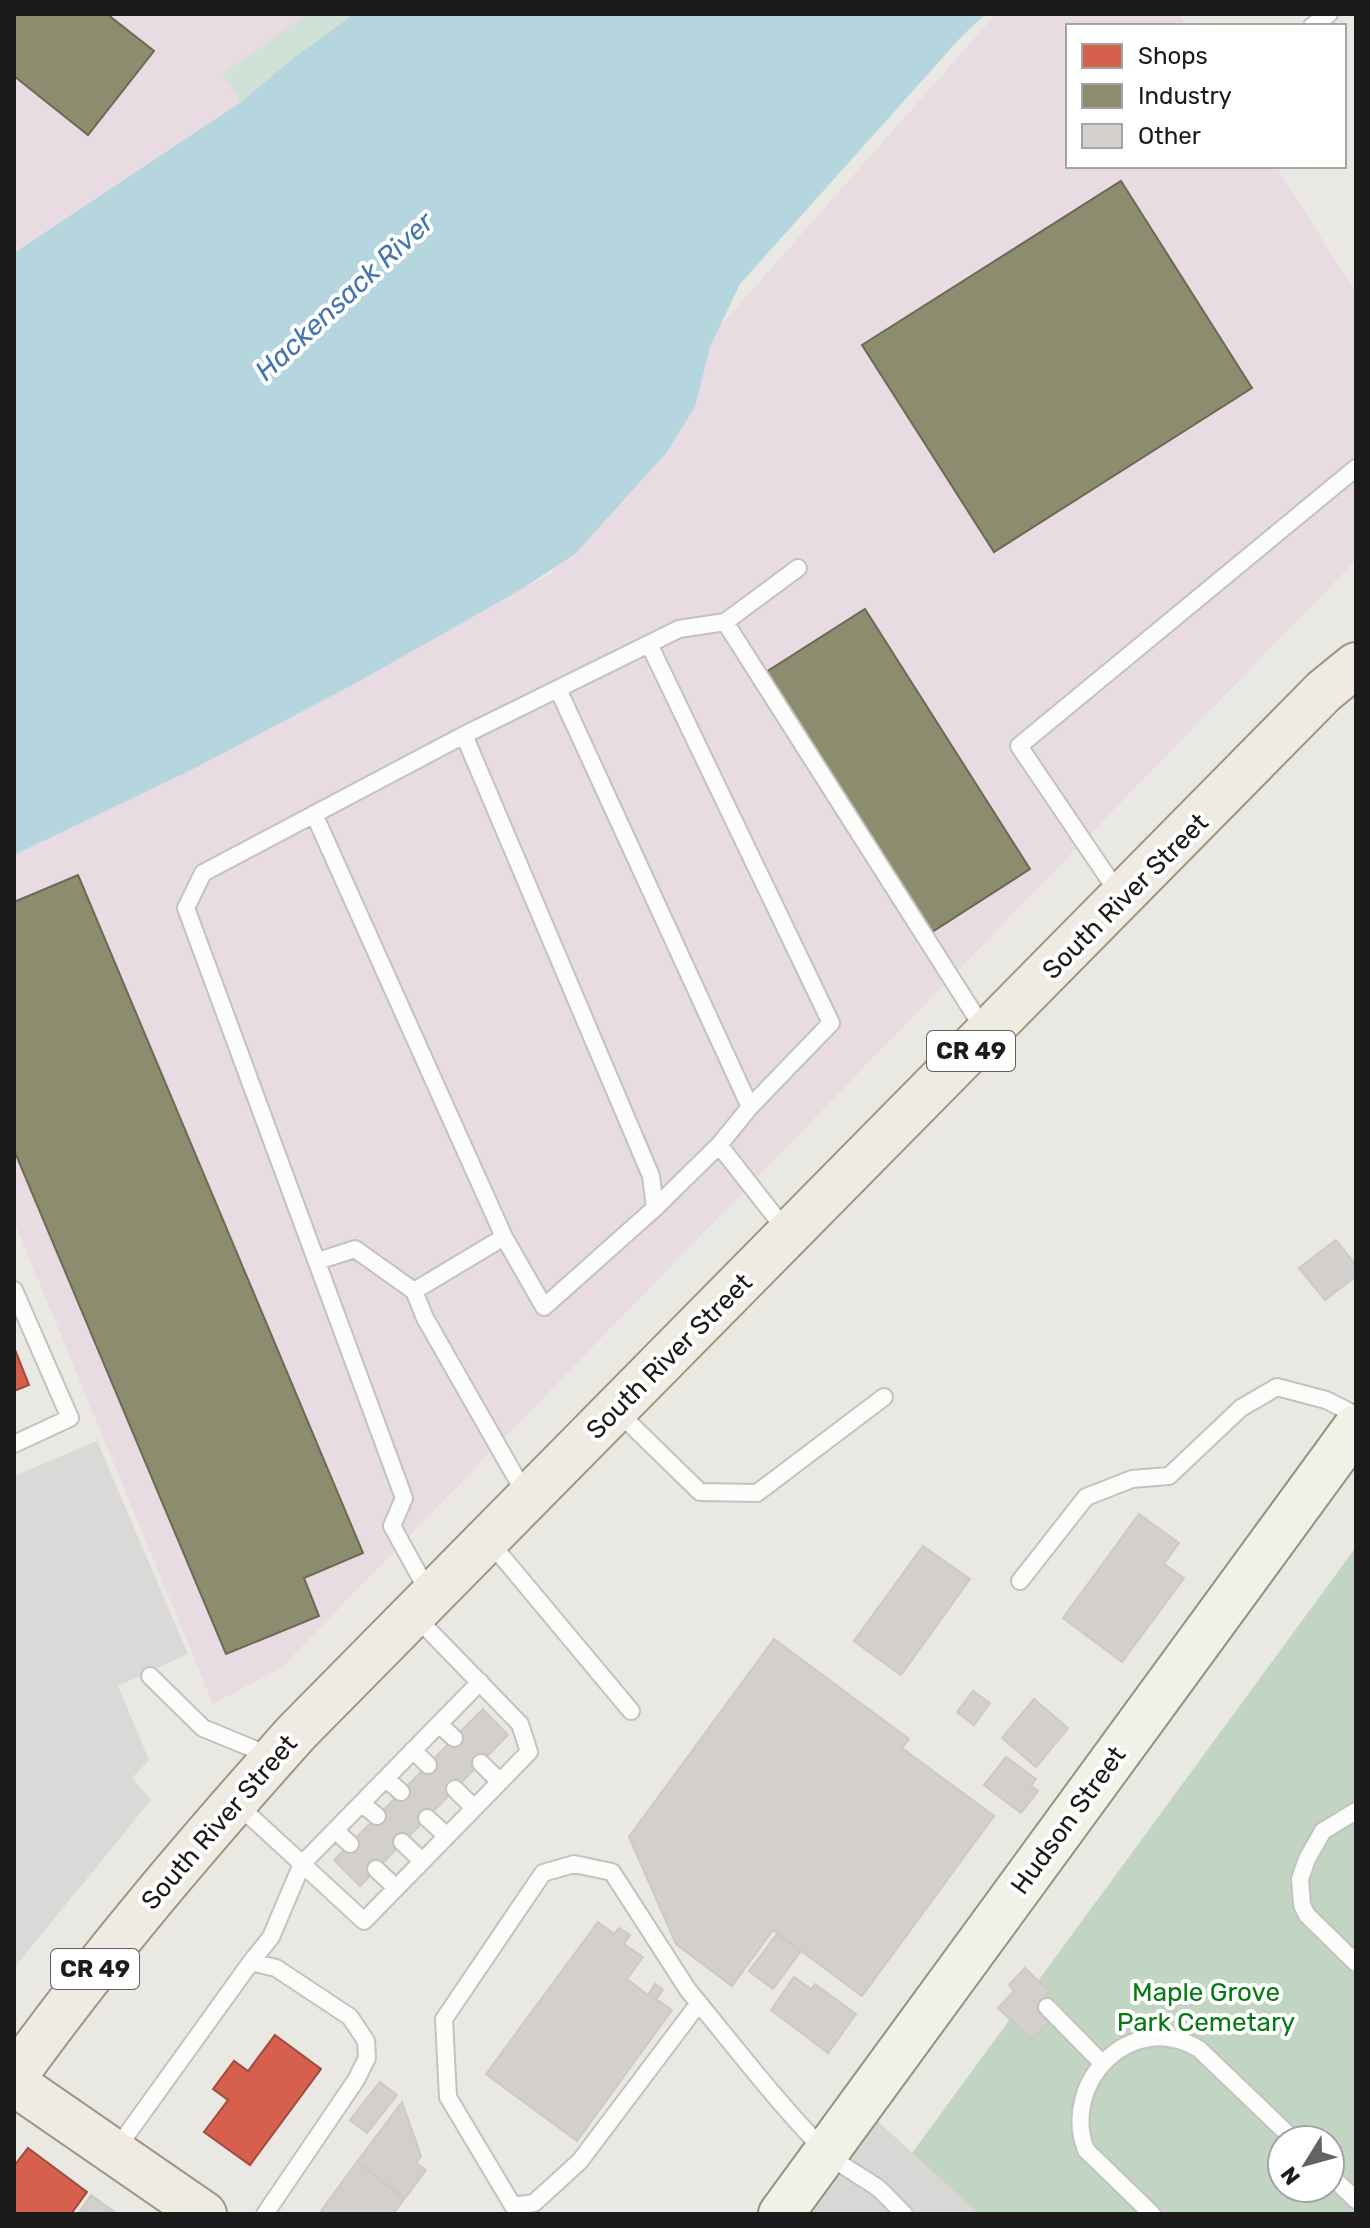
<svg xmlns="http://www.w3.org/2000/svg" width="1370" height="2228" viewBox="0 0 1370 2228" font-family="Rubik,sans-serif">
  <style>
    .residential { fill: #d9d7d5 }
    .industrial { fill: #e8dbe2 }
    .wetland { fill: #d1e1d7 }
    .cemetery { fill: #c1d5c2; fill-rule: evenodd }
    .parking { fill: #dad9d7 }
    .water { fill: #b5d5df }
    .shops { fill: #d6604d; stroke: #9e4b3e; stroke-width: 2 }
    .industry { fill: #8c8c6e; stroke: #6a6a55; stroke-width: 2 }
    .building { fill: #d2cfcc; stroke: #cdc9c4; stroke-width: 2 }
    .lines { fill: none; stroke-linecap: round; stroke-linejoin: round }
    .lane-casing { stroke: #c2c2bf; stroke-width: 20 }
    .secondary-casing { stroke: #91937b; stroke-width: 48 }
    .primary-casing { stroke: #a09680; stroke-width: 48 }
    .lane { stroke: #fcfcfb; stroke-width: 16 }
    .secondary { stroke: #f2f1e8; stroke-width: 44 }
    .primary { stroke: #f0ebe2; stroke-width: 44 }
    .labels { text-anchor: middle; stroke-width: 8; stroke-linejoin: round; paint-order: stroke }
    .shield { fill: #fff; stroke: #5f5f5f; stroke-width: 2 }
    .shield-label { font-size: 24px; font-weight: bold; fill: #1b1b1b }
    .street-label { font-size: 26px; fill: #1b1b1b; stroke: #fff }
    .park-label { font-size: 26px; fill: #087914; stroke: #fff }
    .water-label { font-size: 28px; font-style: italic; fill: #4676ac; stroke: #fff }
  </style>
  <rect width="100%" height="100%" fill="#eae8e3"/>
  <path class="residential" d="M861 2106 979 2214H782Z"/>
  <path class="industrial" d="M14 14H307L223 74 241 102 14 253Z
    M996 14H1179L1187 26H1068V166H1276L1356 293V560L282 1667 213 1704 14 1221V854L239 730 551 574 715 332Z"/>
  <path class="wetland" d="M307 14H354L292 59 241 102 222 74Z"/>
  <path class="cemetery" d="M1356 1547V2214H979L912 2153ZM1282 2140H1330V2188H1282Z"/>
  <path class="parking" d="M97 1441 188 1654 118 1686 149 1760 132 1778 151 1800 14 1968V1476Z"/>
  <path class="water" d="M354 14H986L962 36 740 284 710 347 695 407 666 453 575 554 520 590 354 684 193 769 14 855V253L241 102 292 59Z"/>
  <path class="shops" d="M14 1347 29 1385 14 1391Z
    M275 2035 321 2069 250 2165 204 2132 228 2100 213 2089 234 2061 248 2071Z
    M28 2148 87 2192 71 2214H14V2166Z"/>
  <path class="industry" d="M14 14H107L154 51 88 135 14 76Z
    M1121 181 1252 388 994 552 862 345Z
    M865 609 1030 869 932 932 766 672Z
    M78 875 363 1553 304 1578 319 1616 226 1654 14 1150V902Z"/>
  <path class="building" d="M1336 1240 1356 1265V1276L1325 1300 1299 1268Z
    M1139 1514 1179 1543 1164 1564 1184 1578 1122 1662 1063 1618Z
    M923 1546 970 1579 901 1675 854 1641Z
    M774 1639 909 1739 902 1748 994 1816 862 1996 773 1930 732 1986 676 1944 629 1837Z
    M973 1691 990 1703 974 1725 957 1712Z
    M1034 1699 1068 1728 1036 1767 1002 1738Z
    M483 1709 508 1735 360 1886 334 1860Z
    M1006 1757 1036 1779 1031 1786 1038 1791 1021 1813 984 1785Z
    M598 1922 614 1934 619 1928 630 1935 624 1944 643 1957 627 1979 648 1995 655 1984 663 1990 656 1999 672 2010 577 2141 486 2074Z
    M777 1934 801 1951 773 1989 749 1971Z
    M1025 1968 1050 1992 1037 2006 1040 2007 1037 2010 1050 2022 1032 2040 998 2008 1014 1991 1009 1985Z
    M794 1977 811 1989 815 1984 856 2014 828 2053 771 2010Z
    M380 2082 397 2095 367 2133 350 2120Z
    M402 2102 421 2156 416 2163 426 2170 405 2198 357 2162Z
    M357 2162 405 2198 393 2214H326L321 2211Z
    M91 2195 117 2214H78Z"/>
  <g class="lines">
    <g class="lane-casing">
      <path id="lane" d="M1312 26 1329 14
        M725 622 798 568
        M649 644 831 1023 750 1107
        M558 689 750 1107 719 1145 788 1233
        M464 735 651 1176 655 1208 544 1307 504 1237 414 1291 425 1318 527 1497
        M314 814 504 1237
        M1119 894 1019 746 1356 468
        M655 1208 719 1145
        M318 1261 355 1249 414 1291
        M14 1290 70 1418 14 1444
        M617 1411 700 1492 757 1493 884 1397
        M489 1541 631 1711
        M1020 1581 1086 1497 1132 1479 1169 1476 1241 1408 1277 1387 1326 1400 1356 1415
        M430 1595 392 1526 404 1498 186 908 203 873 464 735 679 629 725 622 985 1031
        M150 1676 203 1728 273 1757
        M439 1724 454 1738
        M413 1750 428 1765
        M481 1763 500 1782
        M386 1779 401 1792
        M455 1789 474 1808
        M237 1804 364 1921 529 1752 520 1724 415 1616
        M362 1804 377 1816
        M1356 1811 1323 1831 1307 1859 1300 1879 1302 1905 1307 1915 1356 1963
        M427 1818 447 1836
        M335 1830 350 1844
        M402 1842 422 1861
        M376 1869 396 1888
        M699 2003 580 2161 534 2203 513 2206 448 2097 444 2019 543 1873 574 1864 612 1872 688 1990C732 2043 775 2100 823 2149 838 2165 860 2175 878 2188 887 2196 896 2206 904 2214
        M1047 2007 1103 2064
        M115 2151 251 1962
        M1330 2175 1356 2200
        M265 2214 356 2080 367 2058 366 2041 350 2017 276 1968 251 1962 271 1937 302 1864 480 1682
        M1152 2214 1086 2150C1060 2083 1131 2008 1199 2049L1294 2140"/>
    </g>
    <g class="secondary-casing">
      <path id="secondary" d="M781 2214 1356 1427"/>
    </g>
    <g class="primary-casing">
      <path id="primary" d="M14 2077C101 1956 197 1844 296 1733L1324 691 1356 665
        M14 2083 204 2214"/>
    </g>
    <use href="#lane" class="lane"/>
    <use href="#secondary" class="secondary"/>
    <use href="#primary" class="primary"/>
  </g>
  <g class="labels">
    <g class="shield">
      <rect x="927" y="1031" width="88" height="40" rx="6"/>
      <rect x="51" y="1949" width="88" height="40" rx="6"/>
    </g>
    <g class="shield-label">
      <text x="971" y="1059">CR 49</text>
      <text x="95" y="1977">CR 49</text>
    </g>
    <g class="street-label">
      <text transform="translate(1125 896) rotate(-45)" y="9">South River Street</text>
      <text transform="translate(669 1356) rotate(-45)" y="9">South River Street</text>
      <text transform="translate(1068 1820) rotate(-54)" y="9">Hudson Street</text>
      <text transform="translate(219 1822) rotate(-49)" y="9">South River Street</text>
    </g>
    <g class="park-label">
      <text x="1206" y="2001">Maple Grove<tspan x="1206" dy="30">Park Cemetary</tspan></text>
    </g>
    <g class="water-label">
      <text transform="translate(344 296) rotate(-43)" y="10">Hackensack River</text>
    </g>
  </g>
  <rect width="1370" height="2228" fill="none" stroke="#1b1b1b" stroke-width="32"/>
  <rect x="1066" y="24" width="280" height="144" fill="#ffffff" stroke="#a4a4a4" stroke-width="2"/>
  <rect x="1082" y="44" width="40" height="24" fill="#d6604d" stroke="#a4a4a4" stroke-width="2"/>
  <text x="1138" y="64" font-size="24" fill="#1b1b1b">Shops</text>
  <rect x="1082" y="84" width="40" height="24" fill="#8c8c6e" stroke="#a4a4a4" stroke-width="2"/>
  <text x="1138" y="104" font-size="24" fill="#1b1b1b">Industry</text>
  <rect x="1082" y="124" width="40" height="24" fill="#d2cfcc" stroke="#a4a4a4" stroke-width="2"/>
  <text x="1138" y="144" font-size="24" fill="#1b1b1b">Other</text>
  <g transform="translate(1306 2164) rotate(233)"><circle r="38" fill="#ffffff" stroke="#a4a4a4" stroke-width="2"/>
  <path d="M0-6L14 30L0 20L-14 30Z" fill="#636361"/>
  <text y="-12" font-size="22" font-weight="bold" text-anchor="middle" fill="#1b1b1b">N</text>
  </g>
</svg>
